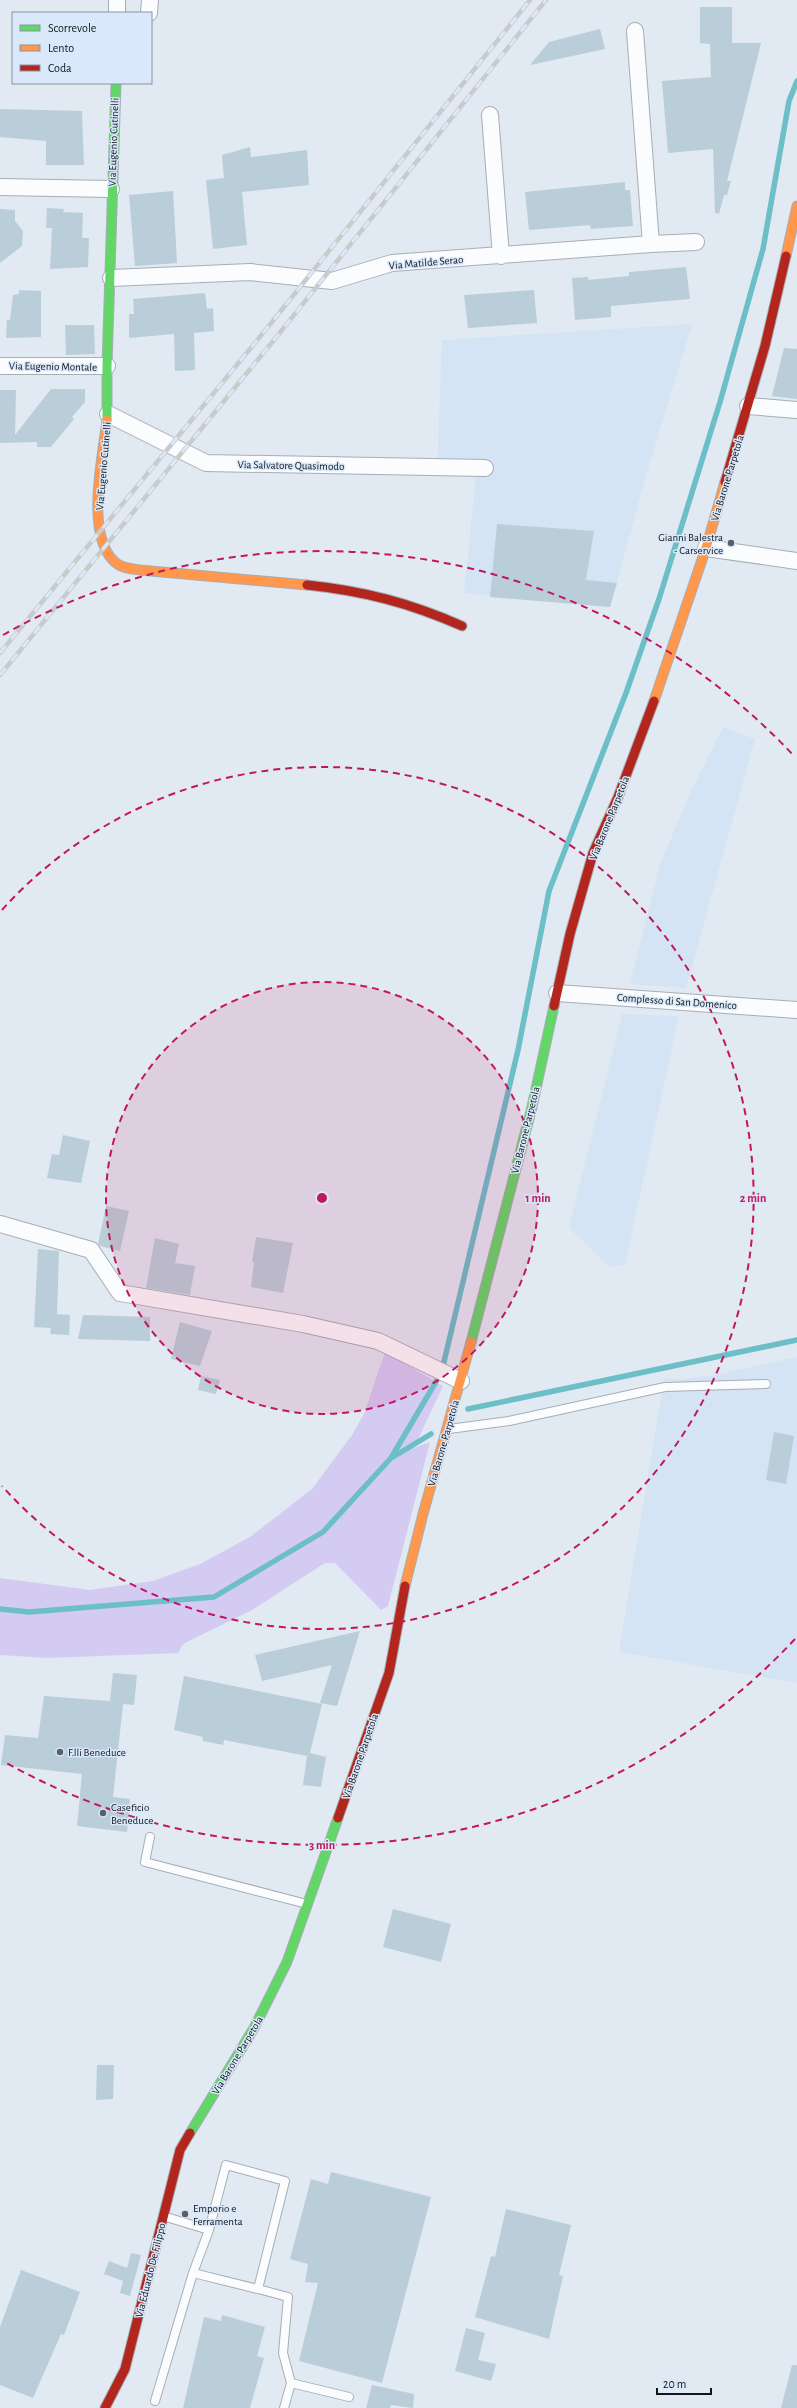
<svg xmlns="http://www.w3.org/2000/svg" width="797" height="2408" viewBox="0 0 797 2408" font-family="'Alegreya Sans',sans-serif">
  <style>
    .built { fill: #d5e4f5 }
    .green { fill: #d4cbf3 }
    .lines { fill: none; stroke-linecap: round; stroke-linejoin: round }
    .stream { stroke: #6cbec7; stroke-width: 5.5 }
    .building { fill: #b9ced9 }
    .lane-casing { stroke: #a8aeb5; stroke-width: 10 }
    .street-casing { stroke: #a8aeb5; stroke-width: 18 }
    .fast-casing { stroke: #a8aeb5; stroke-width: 11 }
    .slow-casing { stroke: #a8aeb5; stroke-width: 11 }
    .jam-casing { stroke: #a8aeb5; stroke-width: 11 }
    .lane { stroke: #fafcfd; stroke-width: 8 }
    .street { stroke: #fafcfd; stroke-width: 16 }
    .fast { stroke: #63d668; stroke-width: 9 }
    .slow { stroke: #ff974d; stroke-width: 9 }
    .jam { stroke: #b3261e; stroke-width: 9 }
    .rail-casing { stroke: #c8cacc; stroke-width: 4.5 }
    .rail { stroke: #d9e8fa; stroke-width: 3; stroke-dasharray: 9; stroke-linecap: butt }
    .ring { fill: none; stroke: #c2185b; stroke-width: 2; stroke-dasharray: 7 5 }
    .poi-dot { fill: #596067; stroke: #d9e8fa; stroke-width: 1.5 }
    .labels { text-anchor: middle; stroke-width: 3; stroke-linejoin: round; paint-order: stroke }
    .street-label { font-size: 11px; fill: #10161c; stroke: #d9e8fa }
    .poi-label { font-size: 11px; fill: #10161c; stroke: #d9e8fa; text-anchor: start }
    .centre { fill: #c2185b; stroke: #d9e8fa; stroke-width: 2 }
    .ring-label { font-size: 12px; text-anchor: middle; font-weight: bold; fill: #c2185b; stroke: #d9e8fa; stroke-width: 3; stroke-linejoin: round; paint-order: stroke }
  </style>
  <rect width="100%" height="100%" fill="#e1e9f2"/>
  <path class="built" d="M692 324 645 479 610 607 464 593 476 476 437 474 442 340Z
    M723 727 755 739 686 988 630 984 660 865 689 795Z
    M622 1014 679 1016 625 1264 609 1267 569 1228Z
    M797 1357V1683L619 1652 664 1378 684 1379 719 1374Z"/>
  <path class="green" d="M385 1352 443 1386 414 1448 430 1442 388 1606 381 1610 335 1563H325L252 1610 183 1644 178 1653 47 1658 0 1655V1578L90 1590 153 1581 200 1564 250 1537 312 1489 352 1435 364 1414Z"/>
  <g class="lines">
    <path class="stream" d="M443 1366 518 1050 549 891 626 693 659 599 720 402 763 249 789 101 797 81
      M468 1409 797 1340
      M393 1457 431 1434
      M0 1609 29 1612 214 1597 323 1532 391 1458 437 1380"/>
  </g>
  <path class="building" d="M700 7H732V43H761L727 181H731L727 195H724L719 214 715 213 713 149 668 153 662 81 711 77 710 44 700 43Z
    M600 29 605 49 530 65 549 42Z
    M0 109 82 111 84 165H46V141L0 137Z
    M250 147 251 157 307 150 309 185 242 192 247 245 213 249 206 180 224 178 222 155Z
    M625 182V190H630L633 226 591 229 590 225 529 230 525 192Z
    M173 191 177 263 135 266 129 195Z
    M47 208 64 209 63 212 83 213 82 238H89L88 267 50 269 52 228H46Z
    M0 209 15 210V221L23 231 22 246 0 263Z
    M686 267 690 299 611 306V317L575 320 572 278 588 277V280L629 276V272Z
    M19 290 41 291V337L6 338 7 320H10L13 295 19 294Z
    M534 290 537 323 468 328 464 295Z
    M205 293 207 309 213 308 214 331 194 333 195 370 175 371 174 334 129 338V314H134L133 299Z
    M65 325H94L95 354 66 355Z
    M784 348 797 349V399L772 396Z
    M51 389H85V402L72 417 74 419 51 447H37V442L0 443V390H16L15 435Z
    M497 524 594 531 586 580 617 583 610 607 490 597Z
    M63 1135 90 1141 81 1183 47 1178 52 1154 59 1155Z
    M106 1206 129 1211 120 1251 100 1246 98 1244Z
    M256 1237 293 1243 283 1293 251 1287 254 1262H252Z
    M155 1238 179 1244 175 1263 195 1266 190 1295 146 1288Z
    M38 1249 59 1251 57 1314 70 1315 69 1335 50 1334 51 1328 34 1327Z
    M83 1315 150 1317V1341L78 1339Z
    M180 1322 212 1331 200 1366 171 1359Z
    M201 1376 220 1380 216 1394 198 1390Z
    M774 1432 794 1436 786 1484 766 1480Z
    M360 1631 337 1706 320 1703 332 1665 262 1681 255 1655Z
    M113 1673 137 1675 134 1705 123 1704 113 1797 130 1799 127 1832 77 1826 82 1774 1 1765 5 1735 38 1738 44 1696 110 1701Z
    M184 1676 322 1704 310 1753 326 1757 321 1787 303 1785 307 1756 224 1740 223 1745 203 1741V1737L174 1730Z
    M393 1909 451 1924 441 1962 383 1947Z
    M97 2065H114L113 2099 96 2100Z
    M331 2172 431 2197 382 2383 299 2361 318 2283 305 2282 308 2264 290 2259 311 2179 328 2184Z
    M506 2209 571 2225 559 2275 563 2276 549 2339 475 2317 491 2256 495 2257Z
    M131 2253 141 2255 130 2296 120 2293 123 2281 104 2274 109 2261 127 2268Z
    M21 2270 80 2292 64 2335 61 2334 33 2398 0 2385V2327Z
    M222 2315 265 2327 257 2356 264 2358 250 2408H183L204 2317 221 2321Z
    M466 2328 485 2333 478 2360 496 2364 491 2381 455 2371Z
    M792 2365H797V2408H781Z
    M372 2385 414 2394 413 2408 391 2405 390 2408H366Z"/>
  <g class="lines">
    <g class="lane-casing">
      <path id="lane" d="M449 1429 509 1421 665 1387 766 1384
        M150 1837 145 1862 307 1904
        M163 2216 209 2230 226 2165 285 2181 258 2289 193 2273 209 2230
        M258 2289 288 2297 283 2353 291 2383 284 2408
        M291 2383 349 2397
        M155 2401 193 2273"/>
    </g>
    <g class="street-casing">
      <path id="street" d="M117 0V13
        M149 13 150 0
        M635 31 651 244
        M490 115 501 256
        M0 187 111 189
        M111 278 250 272 332 281 392 263 651 244 696 242
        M0 366H107
        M748 406 797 410
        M108 414 206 463 485 468
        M706 548 797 561
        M557 993 797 1010
        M0 1224 91 1250 120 1293 303 1324 378 1341 461 1381"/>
    </g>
    <g class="fast-casing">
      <path id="fast" d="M107 420V366L116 83
        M471 1342 532 1107 554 1006
        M190 2133 254 2028 287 1962 338 1818"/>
    </g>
    <g class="slow-casing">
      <path id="slow" d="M786 256 797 206
        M107 420C103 456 84 537 116 563 122 568 132 569 140 570L307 585
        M654 701 706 548 725 482
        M405 1586 423 1514 471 1342"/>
    </g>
    <g class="jam-casing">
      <path id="jam" d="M725 482 765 346 786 256
        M307 585C364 591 410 603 462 626
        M554 1006 570 934 593 853 618 797 654 701
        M338 1818 389 1673 405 1586
        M105 2408 125 2369 180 2150 190 2133"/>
    </g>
    <use href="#lane" class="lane"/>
    <use href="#street" class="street"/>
    <use href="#fast" class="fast"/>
    <use href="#slow" class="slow"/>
    <use href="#jam" class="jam"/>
    <g class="rail-casing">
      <path id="rail" d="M0 653 268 327 530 0
        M0 675 278 335 546 0"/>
    </g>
    <use href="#rail" class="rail"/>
  </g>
  <circle cx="322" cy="1198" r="216" fill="#c2185b" fill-opacity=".12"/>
  <g class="ring">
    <circle cx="322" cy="1198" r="216"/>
    <path d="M2 910A431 431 0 1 1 2 1486"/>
    <path d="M795 1639A647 647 0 0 1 3 1761M3 635A647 647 0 0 1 795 757"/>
  </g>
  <g class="poi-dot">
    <circle cx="731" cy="543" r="4"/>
    <circle cx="60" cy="1752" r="4"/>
    <circle cx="103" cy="1813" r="4"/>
    <circle cx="185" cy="2214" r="4"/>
  </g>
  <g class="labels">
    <g class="street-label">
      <text transform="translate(113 142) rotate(-88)" y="4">Via Eugenio Cutinelli</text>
      <text transform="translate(426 262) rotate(-5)" y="4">Via Matilde Serao</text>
      <text transform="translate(53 366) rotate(1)" y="4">Via Eugenio Montale</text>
      <text transform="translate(291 465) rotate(1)" y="4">Via Salvatore Quasimodo</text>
      <text transform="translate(103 466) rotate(-85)" y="4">Via Eugenio Cutinelli</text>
      <text transform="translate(727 478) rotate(-73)" y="4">Via Barone Parpetola</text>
      <text transform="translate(609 818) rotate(-68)" y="4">Via Barone Parpetola</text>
      <text transform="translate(677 1001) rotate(4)" y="4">Complesso di San Domenico</text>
      <text transform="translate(525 1130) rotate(-76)" y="4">Via Barone Parpetola</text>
      <text transform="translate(443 1443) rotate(-74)" y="4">Via Barone Parpetola</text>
      <text transform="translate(360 1756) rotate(-71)" y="4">Via Barone Parpetola</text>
      <text transform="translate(237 2055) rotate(-59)" y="4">Via Barone Parpetola</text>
      <text transform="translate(150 2270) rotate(-76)" y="4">Via Eduardo De Filippo</text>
    </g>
    <g class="poi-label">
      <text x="723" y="541" text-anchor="end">Gianni Balestra<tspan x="723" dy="13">- Carservice</tspan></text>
      <text x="68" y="1756">F.lli Beneduce</text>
      <text x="111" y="1811">Caseficio<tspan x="111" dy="13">Beneduce</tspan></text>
      <text x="193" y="2212">Emporio e<tspan x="193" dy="13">Ferramenta</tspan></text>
    </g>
  </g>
  <circle cx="322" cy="1198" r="6" class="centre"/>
  <g class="ring-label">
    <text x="538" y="1202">1 min</text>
    <text x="753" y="1202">2 min</text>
    <text x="322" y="1849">3 min</text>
  </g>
  <rect x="12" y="12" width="140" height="72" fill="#d9e8fa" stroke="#8994a1"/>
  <rect x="20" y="25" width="20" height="6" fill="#63d668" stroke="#8994a1"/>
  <text x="48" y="32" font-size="12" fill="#10161c">Scorrevole</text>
  <rect x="20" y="45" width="20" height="6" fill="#ff974d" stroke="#8994a1"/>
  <text x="48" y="52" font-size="12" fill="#10161c">Lento</text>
  <rect x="20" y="65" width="20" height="6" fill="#b3261e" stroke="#8994a1"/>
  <text x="48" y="72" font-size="12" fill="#10161c">Coda</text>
  <path d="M657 2388v6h54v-6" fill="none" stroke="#10161c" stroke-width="2"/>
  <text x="663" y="2388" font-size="12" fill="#10161c" stroke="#d9e8fa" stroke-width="3" paint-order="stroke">20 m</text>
</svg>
